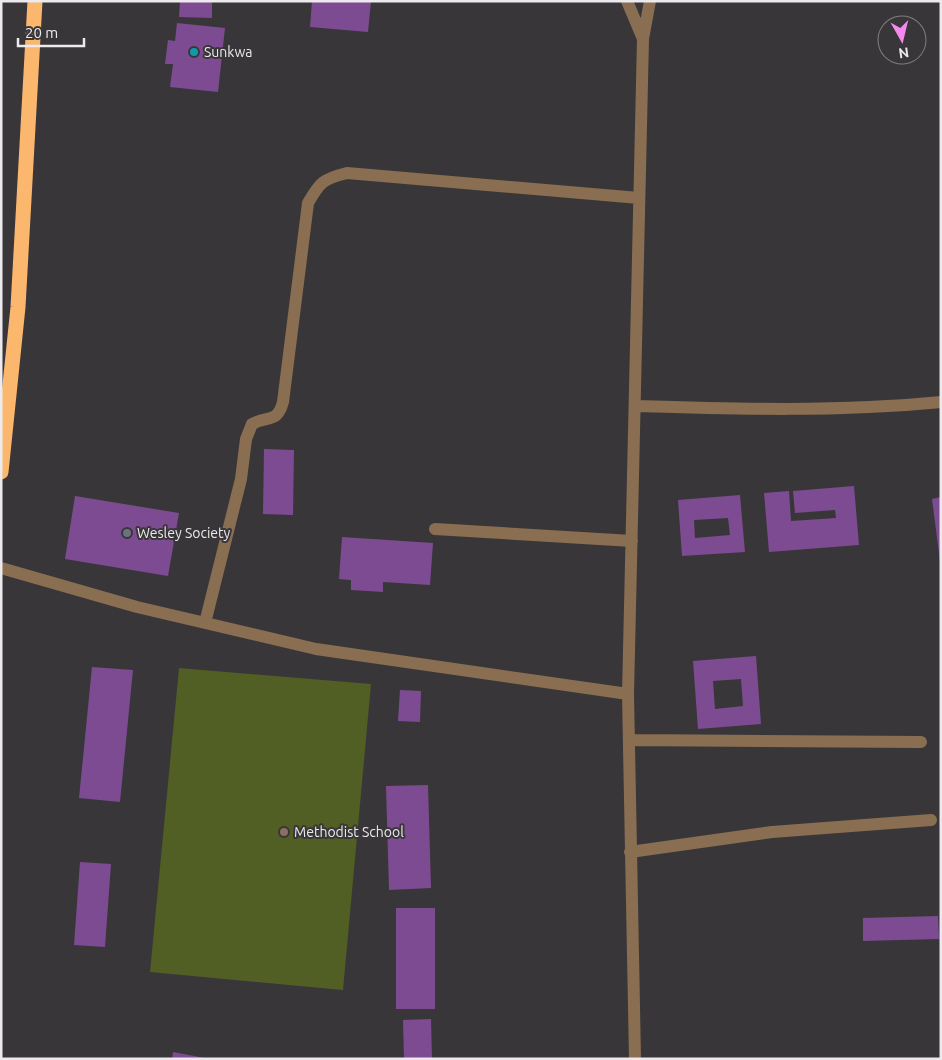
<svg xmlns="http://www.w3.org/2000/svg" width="942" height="1060" viewBox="0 0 942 1060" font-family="Ubuntu,sans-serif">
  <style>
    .green { fill: #515e24 }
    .building { fill: #7d4b91; fill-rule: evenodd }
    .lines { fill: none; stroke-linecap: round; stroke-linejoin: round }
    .street { stroke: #896e52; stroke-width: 12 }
    .highway { stroke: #fab76d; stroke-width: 15 }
    .culture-dot { fill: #0f9aa8; stroke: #393639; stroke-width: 2 }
    .worship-dot { fill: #6b7280; stroke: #393639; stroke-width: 2 }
    .education-dot { fill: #8d6e63; stroke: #393639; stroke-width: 2 }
    .labels { text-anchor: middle; stroke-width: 4; stroke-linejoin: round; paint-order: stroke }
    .poi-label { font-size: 14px; fill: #eceaec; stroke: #393639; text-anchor: start }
  </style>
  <rect width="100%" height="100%" fill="#393639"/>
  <path class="green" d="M179 668 371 684 343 990 150 972Z"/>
  <path class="building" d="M180 1H212V18L179 17Z
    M312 1H371L368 32 310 27Z
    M177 23 225 28 218 92 170 87 173 64H165L168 40 175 41Z
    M264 449 294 450 293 515 263 514Z
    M854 486 859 545 769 552 764 493 789 491 791 521 836 518 835 510 795 513 793 491Z
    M740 495 745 552 682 556 678 500ZM728 518 730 535 695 538 694 520Z
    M75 496 179 513 168 576 65 559Z
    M941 497V561H940L932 499Z
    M342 537 433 543 430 585 383 582V592L351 590V580L339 579Z
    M756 656 761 724 698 729 693 661ZM741 679 743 706 715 709 713 681Z
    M92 667 133 670 120 802 79 798Z
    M400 690 421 691 420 722 398 721Z
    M428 785 431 888 389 890 386 786Z
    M80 862 111 864 105 947 74 945Z
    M396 908H435V1009H396Z
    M938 916 939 939 863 941V918Z
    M431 1019 432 1059H404L403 1020Z
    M173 1052 205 1058 204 1059H172Z"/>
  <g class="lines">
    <path class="street" d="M627 1 643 39
      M635 406C737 409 839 412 941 402
      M435 529 632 541
      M1 568 137 607 316 649 628 694
      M205 623 241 479 246 439 252 424C268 415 277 424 283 402L308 203C320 182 323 179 347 173L639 198
      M629 740 921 742
      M630 852 772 832 931 820
      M635 1059 628 694 643 39 650 1"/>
    <path class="highway" d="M1 472 18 307 35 1"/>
  </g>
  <circle class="culture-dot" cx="194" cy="52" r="5"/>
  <circle class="worship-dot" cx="127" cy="533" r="5"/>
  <circle class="education-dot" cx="284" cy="832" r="5"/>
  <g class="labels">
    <g class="poi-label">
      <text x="204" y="57">Sunkwa</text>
      <text x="137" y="538">Wesley Society</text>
      <text x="294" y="837">Methodist School</text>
    </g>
  </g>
  <rect width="942" height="1060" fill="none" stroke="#eceaec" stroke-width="5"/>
  <g transform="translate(902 40) rotate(172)"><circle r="24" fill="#393639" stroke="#817e81"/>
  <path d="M0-4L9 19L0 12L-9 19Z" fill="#f689ed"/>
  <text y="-8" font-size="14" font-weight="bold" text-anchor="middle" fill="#eceaec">N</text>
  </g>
  <path d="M18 38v8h66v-8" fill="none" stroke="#eceaec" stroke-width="2.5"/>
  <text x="25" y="38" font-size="15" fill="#eceaec" stroke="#393639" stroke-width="4" paint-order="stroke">20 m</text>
</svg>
